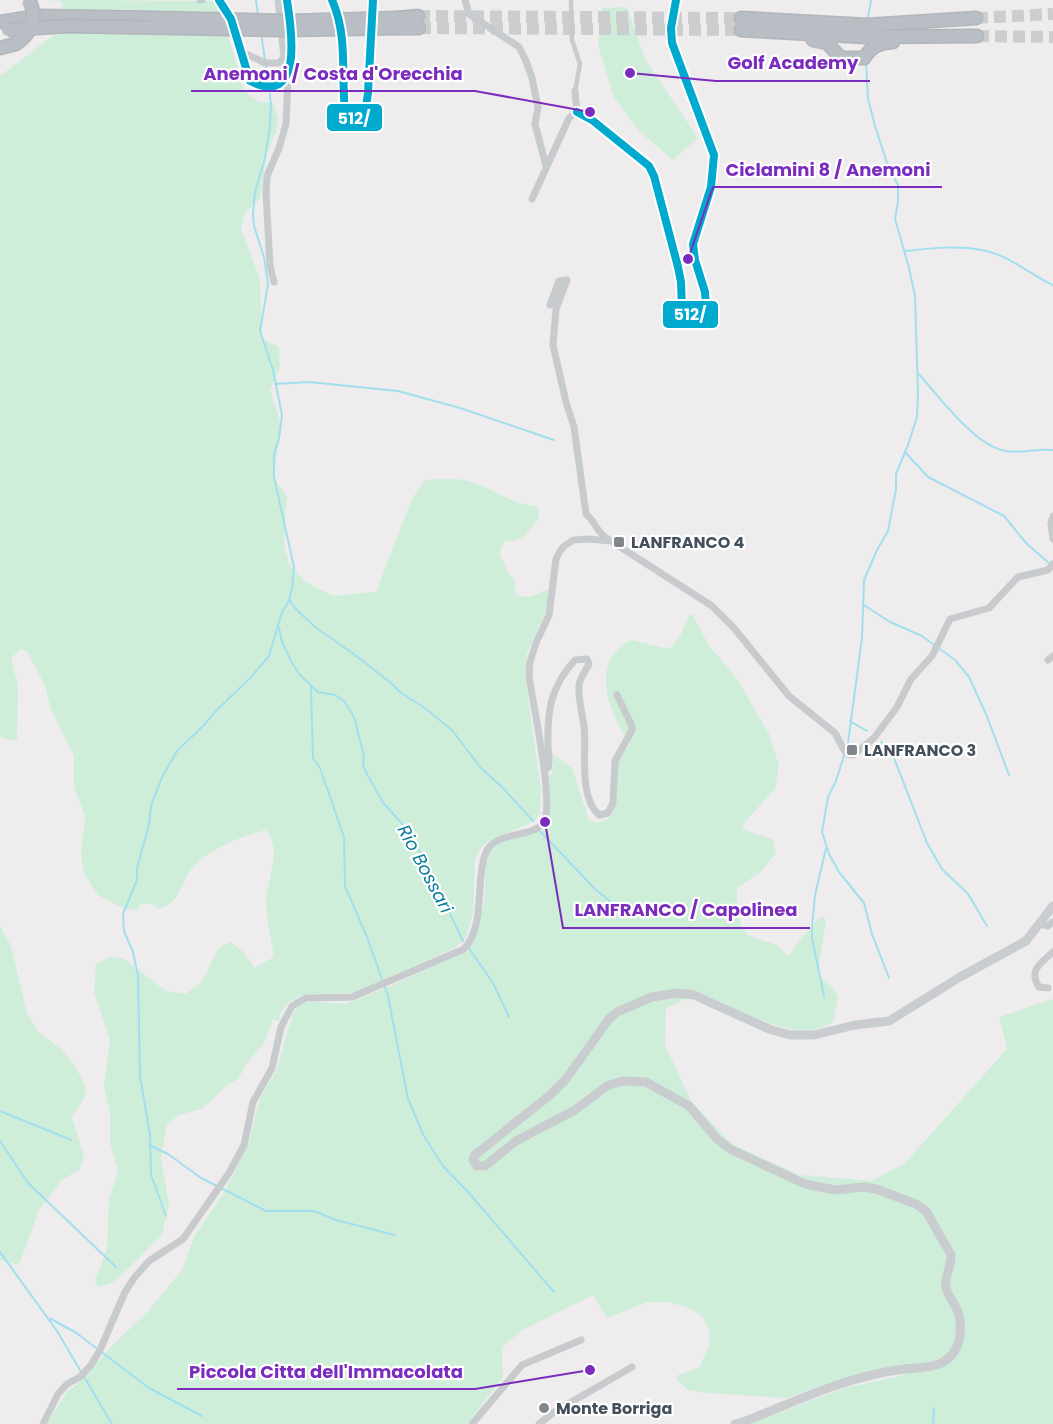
<svg xmlns="http://www.w3.org/2000/svg" width="1053" height="1424" viewBox="0 0 1053 1424" font-family="Poppins,sans-serif">
  <style>
    .green { fill: #cfeeda }
    .lines { fill: none; stroke-linecap: round; stroke-linejoin: round }
    .stream { stroke: #a2dfee; stroke-width: 2 }
    .motorway-tunnel { stroke: #cccdcf; stroke-width: 12; stroke-dasharray: 12 6; stroke-linecap: butt }
    .motorway-casing { stroke: #b2b6bc; stroke-width: 15 }
    .pedestrian { stroke: #c8cbcd; stroke-width: 4.5 }
    .minor { stroke: #c8cbcd; stroke-width: 7 }
    .secondary { stroke: #c9cdd0; stroke-width: 9 }
    .motorway { stroke: #b8bec3; stroke-width: 12 }
    .motorway-bridge-casing { stroke: #b2b6bc; stroke-width: 15; stroke-linecap: butt }
    .motorway-bridge { stroke: #b8bec3; stroke-width: 12 }
    .bus-1-casing { stroke: #fff; stroke-width: 12 }
    .bus-1 { stroke: #00a9ce; stroke-width: 8 }
    .poi-dot { fill: #7f868d; stroke: #fff; stroke-width: 2 }
    .labels { text-anchor: middle; stroke-width: 4.5; stroke-linejoin: round; paint-order: stroke }
    .poi-label { font-size: 16px; font-weight: bold; fill: #434f5a; stroke: #fff; text-anchor: start }
    .water-label { font-size: 18px; font-style: italic; fill: #077d9b; stroke: #fff }
    .leader { fill: none; stroke: #7b2cbf; stroke-width: 2 }
    .callout-dot { fill: #7b2cbf; stroke: #fff; stroke-width: 2 }
    .callout-label { font-size: 18px; text-anchor: middle; font-weight: bold; fill: #7b2cbf; stroke: #fff; stroke-width: 4.5; stroke-linejoin: round; paint-order: stroke }
    .line-badge { stroke: #fff; stroke-width: 2 }
    .badge-label { font-size: 16px; text-anchor: middle; font-weight: bold; fill: #fff }
  </style>
  <rect width="100%" height="100%" fill="#eeecec"/>
  <path class="green" d="M49 0 216 1 220 6 244 91 259 102 273 103 278 119 276 132 267 153 260 198 245 213 241 229 260 279 262 339 279 347 280 366 270 390 282 427 273 477 287 497 284 546 289 564 306 582 333 596 376 592 412 499 424 481C437 478 456 478 468 481 492 487 510 505 536 506L539 510 538 520 524 536 516 540 505 541 500 550V555L508 572 514 579 516 594C527 601 537 593 548 590L550 593 545 613 527 653 525 676 541 789 540 812 535 821 487 842 479 851 475 860 473 914 466 937 455 948 353 993 312 994 300 996 288 1003 281 1012 279 1021 273 1019 264 1043 247 1063 238 1079 226 1086 202 1109 179 1115 167 1125 161 1158 169 1204 162 1235 114 1283 98 1287 95 1281 107 1249 109 1199 118 1171 110 1143V1114L104 1086 110 1040 94 992 96 964 109 957 124 959 166 991 185 994 202 982 218 949 230 942C241 948 248 957 254 968L274 957C271 938 266 918 266 899 267 879 284 847 265 830 239 838 209 848 191 870 179 885 181 902 159 909L151 904H141L137 910 125 909 98 895 84 873 81 855 85 816 74 787V756L51 709 45 686 27 651 21 649 11 658 18 686 17 739 10 740 0 737V76L63 28 62 2Z
    M627 7 645 59 698 138 673 160 637 129 613 96 598 45 602 8Z
    M692 614 708 644 737 679 769 734 779 765 775 789 750 816 742 827C752 835 762 835 773 840L776 853 761 872 737 888C737 905 736 924 749 936L777 945 789 957 795 946 820 917H824L826 921 818 969 821 977 834 989 838 997 833 1022C795 1049 731 1002 693 991L690 997 666 1008 665 1045 691 1101 732 1144 799 1175 872 1181 905 1163 1007 1049 999 1017 1053 999V1424H750L841 1389 904 1375 896 1366 825 1384 787 1398 708 1393 688 1390 677 1380 678 1375 699 1368 709 1347V1329L702 1316 687 1307 666 1302H647L607 1318 593 1295 524 1329 502 1347 503 1377 467 1424H47L66 1393 82 1380 111 1347 149 1310 182 1270 194 1237 226 1190 249 1141 260 1098 276 1071 293 1014 299 1005 312 1001 345 1004 393 985 443 961 467 952 484 905 486 867 489 853 497 844 543 830C553 813 550 797 547 778L552 773 554 755 572 768 589 820 598 823 610 818 615 806 614 771 617 760 630 744C609 713 588 663 631 640L669 649 680 636 689 615Z
    M0 926 11 946 27 1013 37 1031 62 1050 76 1067 85 1086V1097L72 1117 84 1157 80 1169 61 1181 39 1210 19 1265 0 1260Z"/>
  <g class="lines">
    <path class="stream" d="M256 0 258 15
      M868 17 871 0
      M261 33 265 60
      M866 62 868 99 875 126 888 166 898 185V202L895 219 909 268 915 296 918 393 917 417 908 445 896 474V489L888 531 877 550 864 580 862 638 848 743 836 781 828 797 822 832 829 854 839 872 864 903 872 934 889 978
      M906 251C932 248 960 245 986 251 1010 256 1031 275 1053 285
      M919 374C939 397 976 447 1006 451 1022 454 1037 448 1053 450
      M275 384 309 382 398 391 460 408 554 440
      M905 452 928 477 1004 516 1026 543 1050 564
      M289 599 295 608 315 627 351 652 391 683 401 693 422 706 452 730 480 767 504 789 533 821
      M864 605 890 622 922 636 934 645
      M279 628 282 642 292 663 300 675 318 692 335 695 344 701 354 717 364 756 363 766 368 776 384 804 406 828 424 859 463 941
      M940 649 955 660 969 677 986 714 1009 775
      M311 687 313 758 320 768 344 837 345 886 367 937 388 996 408 1099 424 1136 443 1166 468 1192 554 1292
      M850 721 867 731
      M881 742 894 758 927 843 942 869 968 894 987 926
      M539 830 595 889 622 911
      M468 947 493 983 509 1017
      M824 996 812 938V927L815 895 826 848
      M0 1111 71 1140
      M0 1141 28 1183 116 1267
      M149 1145 168 1154 201 1178 266 1211H314L336 1220 395 1235
      M166 1216 151 1175 150 1135 140 1076 138 976 133 952 124 931 123 914 137 880V868L149 825 151 806 162 777 177 751 203 726 215 712 251 677 269 656 282 612 289 601 292 588 294 567 274 477V454L279 438 282 415 273 370 260 331 268 284 264 257 254 226 253 214 255 192 265 158 270 126 271 104 266 65
      M0 1252 57 1331 112 1424
      M51 1319 75 1332 149 1388 202 1416
      M933 1424 934 1408"/>
    <path class="motorway-tunnel" d="M418 16 741 18
      M976 18 1053 14
      M419 28 741 30
      M977 36 1053 37"/>
    <g class="motorway-casing">
      <path id="motorway" d="M398 18 418 16
        M741 18 867 25 976 18
        M0 22 38 16 156 18
        M398 28H419
        M741 30 866 37 977 36
        M813 40 827 43 841 58H864C872 46 879 43 893 42
        M0 48 16 44"/>
    </g>
    <path class="pedestrian" d="M571 0 572 40 580 64 575 91"/>
    <path class="minor" d="M200 0H202
      M219 0 231 19 250 81C259 86 266 87 277 84 302 77 289 19 287 0
      M332 0C352 35 339 74 345 111L349 117 356 118 365 112 368 93 373 0
      M465 0 469 14 519 47 526 61 532 78 538 107 535 124 546 166
      M242 52 265 63H279L284 57 278 0
      M575 91 577 112
      M577 112 592 120 649 166 654 176 678 267 681 282 682 310 691 315 701 313 706 308C709 286 692 266 693 244 694 235 698 226 701 218 709 197 716 178 714 155L672 43 671 28 676 0
      M532 199 569 118 577 112
      M274 282 270 266 266 193 267 176 279 148 286 124 288 77
      M550 305 559 281 567 280 556 309 553 345 566 402 574 427 586 514C596 522 595 531 609 540
      M1053 516 1051 523 1053 539
      M1048 660 1053 656
      M545 769 548 768C551 761 548 753 548 745 547 710 551 686 575 660L587 659 589 664C586 671 580 677 579 685 578 698 582 713 584 726 587 752 578 796 599 815L608 813 613 803 615 761 632 730V726L617 695
      M1040 924 1048 926 1053 922
      M1048 988 1039 987C1028 970 1041 963 1053 952
      M43 1424 58 1394 67 1384 80 1377 91 1365 100 1350 125 1292 134 1278 149 1261 183 1239 229 1173 244 1145 253 1102 272 1068 281 1027 292 1006 306 998 352 997 464 949C486 924 475 884 485 855 492 834 519 837 536 829 541 826 545 820 546 814 548 805 546 796 546 787 543 750 535 713 529 677L530 662 536 643 549 615 556 559 559 553 563 547 573 540 588 539 611 541 712 606 734 628 789 696 835 733 844 750 848 754 853 755 874 738 897 707 911 679 932 656 950 619 989 608 1018 577 1048 570 1053 564
      M472 1424 522 1365 581 1340
      M539 1424 554 1412 632 1367"/>
    <path class="secondary" d="M735 1424 746 1421C798 1400 848 1376 904 1369 922 1367 943 1369 954 1352 961 1343 962 1322 958 1312 955 1303 947 1296 946 1287 944 1276 952 1266 951 1255L926 1211 916 1204 876 1189 864 1187 835 1190 805 1184 730 1149 717 1139 689 1106 646 1082 622 1081 607 1086 575 1110 516 1141 485 1166H477L473 1160 475 1155 550 1095 566 1079 609 1019 617 1012 652 997 677 993 694 995 769 1029 790 1035H814L855 1025 889 1021 960 977 1026 941 1053 906"/>
    <use href="#motorway" class="motorway"/>
    <g class="motorway-bridge-casing">
      <path id="motorway-bridge" d="M156 18 288 21 398 18
        M8 30 67 26 287 30 398 28
        M16 44C32 32 38 18 29 0"/>
    </g>
    <use href="#motorway-bridge" class="motorway-bridge"/>
    <g class="bus-1-casing">
      <path id="bus-1" d="M219 0 231 19 250 81C305 108 291 27 287 0
        M332 0C348 36 341 73 345 111L349 117 356 118 365 112 368 93 373 0
        M577 112 592 120 649 166 654 176 678 267 681 282 682 310 691 315 701 313 706 308 705 292 695 260 693 244 711 187 714 155 672 43 671 28 676 0"/>
    </g>
    <use href="#bus-1" class="bus-1"/>
  </g>
  <g class="poi-dot">
    <rect x="613" y="536" width="12" height="12" rx="3"/>
    <rect x="846" y="744" width="12" height="12" rx="3"/>
    <circle cx="544" cy="1408" r="6"/>
  </g>
  <g class="labels">
    <g class="poi-label">
      <text x="631" y="548">LANFRANCO 4</text>
      <text x="864" y="756">LANFRANCO 3</text>
      <text x="556" y="1414">Monte Borriga</text>
    </g>
    <g class="water-label">
      <text transform="translate(425 869) rotate(62)" y="6">Rio Bossari</text>
    </g>
  </g>
  <path class="leader" d="M630 73L716 81H870M590 112L475 91H191M688 259L713 187H942M545 822L563 928H810M590 1370L475 1389H177"/>
  <g class="callout-dot">
    <circle cx="630" cy="73" r="6"/>
    <circle cx="590" cy="112" r="6"/>
    <circle cx="688" cy="259" r="6"/>
    <circle cx="545" cy="822" r="6"/>
    <circle cx="590" cy="1370" r="6"/>
  </g>
  <g class="callout-label">
    <text x="793" y="69">Golf Academy</text>
    <text x="333" y="80">Anemoni / Costa d'Orecchia</text>
    <text x="828" y="176">Ciclamini 8 / Anemoni</text>
    <text x="686" y="916">LANFRANCO / Capolinea</text>
    <text x="326" y="1378">Piccola Citta dell'Immacolata</text>
  </g>
  <g class="line-badge">
    <rect x="326" y="103" width="57" height="29" rx="6" fill="#00a9ce"/>
    <rect x="662" y="300" width="57" height="29" rx="6" fill="#00a9ce"/>
  </g>
  <g class="badge-label">
    <text x="354" y="124">512/</text>
    <text x="690" y="320">512/</text>
  </g>
</svg>
